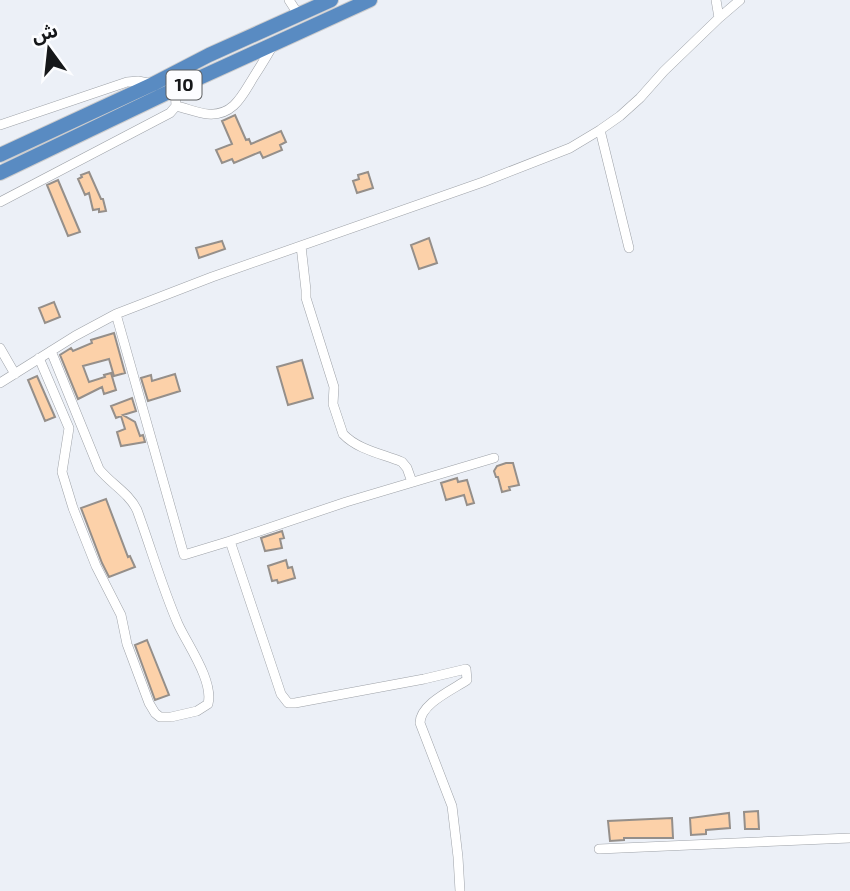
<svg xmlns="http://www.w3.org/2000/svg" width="850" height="891" viewBox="0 0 850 891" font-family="'Exo 2','Noto Sans Arabic',sans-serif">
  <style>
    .building { fill: #fcd1a9; stroke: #958f8a; stroke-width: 2 }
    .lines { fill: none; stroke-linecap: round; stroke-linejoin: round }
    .minor-casing { stroke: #9ea2a8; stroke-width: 10 }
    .highway-casing { stroke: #cccccd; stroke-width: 16 }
    .minor { stroke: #fff; stroke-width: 9 }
    .highway { stroke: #598bc2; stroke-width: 14 }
    .labels { text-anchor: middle; stroke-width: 5; stroke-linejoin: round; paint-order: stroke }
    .shield { fill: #fcfdff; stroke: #5b5d5f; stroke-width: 2 }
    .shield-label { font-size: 18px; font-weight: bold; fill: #16181a }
  </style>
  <rect width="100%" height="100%" fill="#ecf0f7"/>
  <path class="building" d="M235 115 246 140 249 139 251 144 281 131 286 142 280 145 282 150 263 158 260 152 234 163 232 159 222 163 216 150 232 144 222 121Z
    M89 172 101 199H103L106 211 99 212V209L93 210 89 193 85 195 78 179 82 177 81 175Z
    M368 172 373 188 357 193 353 181 359 179 358 175Z
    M58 180 80 232 68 236 47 185Z
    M429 238 437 263 419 269 411 245Z
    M222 241 225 249 199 258 196 248Z
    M54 302 60 317 45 323 39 308Z
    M114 333 125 373 114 376 109 359 83 366 89 382 105 377 104 375 111 373 116 390 104 394 102 387 78 399 60 355 71 348 73 351 92 343 91 340Z
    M302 360 313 398 288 405 277 367Z
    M175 374 180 391 148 401 141 378 151 375 152 381Z
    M37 376 55 417 45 421 28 380Z
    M132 398 136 411 123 415 135 422 140 436 143 435 145 442 121 446 117 432 125 429 121 416 116 418 111 406Z
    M506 463H513L519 485 509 487 510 490 502 492 498 477H496L494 471 497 466Z
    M457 478 458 482 467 480 474 503 467 505 464 495 446 500 441 483Z
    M106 499 128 557 130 556 135 567 109 577 102 563 81 508Z
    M282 531 284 538 280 539 282 548 265 551 261 538Z
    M286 560 288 568 292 567 295 578 278 583 277 580 272 581 268 566Z
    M147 640 169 695 155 700 135 645Z
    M758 811 759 829H745L744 812Z
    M729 813 730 828 706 830V834L691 835 690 818Z
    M672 818 673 838H624V840L610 841 608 821Z"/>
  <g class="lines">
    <g class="minor-casing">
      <path id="minor" d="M289 0 298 14
        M716 0 719 18
        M176 106C186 108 197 113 208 114 233 116 242 96 253 78 260 67 267 56 273 45
        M0 125 127 82 138 81 153 84
        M600 130 629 248
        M0 202 170 113 176 106 175 89
        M301 246 306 290V298L334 387 333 404 343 434C358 450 383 454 402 462L407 468 412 482
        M116 314 184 555 230 541 346 502 494 458
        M0 348 15 374
        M39 358 69 428 62 472 73 508 96 566 121 615 127 644 149 703 155 713 160 717H171L197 711 208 704C214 681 187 644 178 624 162 587 151 548 137 510 129 493 111 484 99 469L51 351
        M0 383 75 336 116 314 212 277 483 182 570 148 600 130 620 116 640 98 664 71 719 18 740 0
        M230 541 281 694 288 703H295L424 679 466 669 467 680C452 690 420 704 420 723L452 806 458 857 460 891
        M599 849 850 838"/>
    </g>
    <g class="highway-casing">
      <path id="highway" d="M0 155 153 84 209 55 331 0
        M0 173 175 89 370 0"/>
    </g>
    <use href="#minor" class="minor"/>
    <use href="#highway" class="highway"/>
  </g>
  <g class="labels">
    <rect class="shield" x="166.5" y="70.5" width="35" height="29" rx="5"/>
    <g class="shield-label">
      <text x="184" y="91">10</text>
    </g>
  </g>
  <g transform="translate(49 49) rotate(345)" stroke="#fcfdff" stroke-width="5" paint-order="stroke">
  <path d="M0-5L12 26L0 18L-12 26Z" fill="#16181a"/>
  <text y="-10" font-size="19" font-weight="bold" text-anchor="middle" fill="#16181a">ش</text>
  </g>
</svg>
